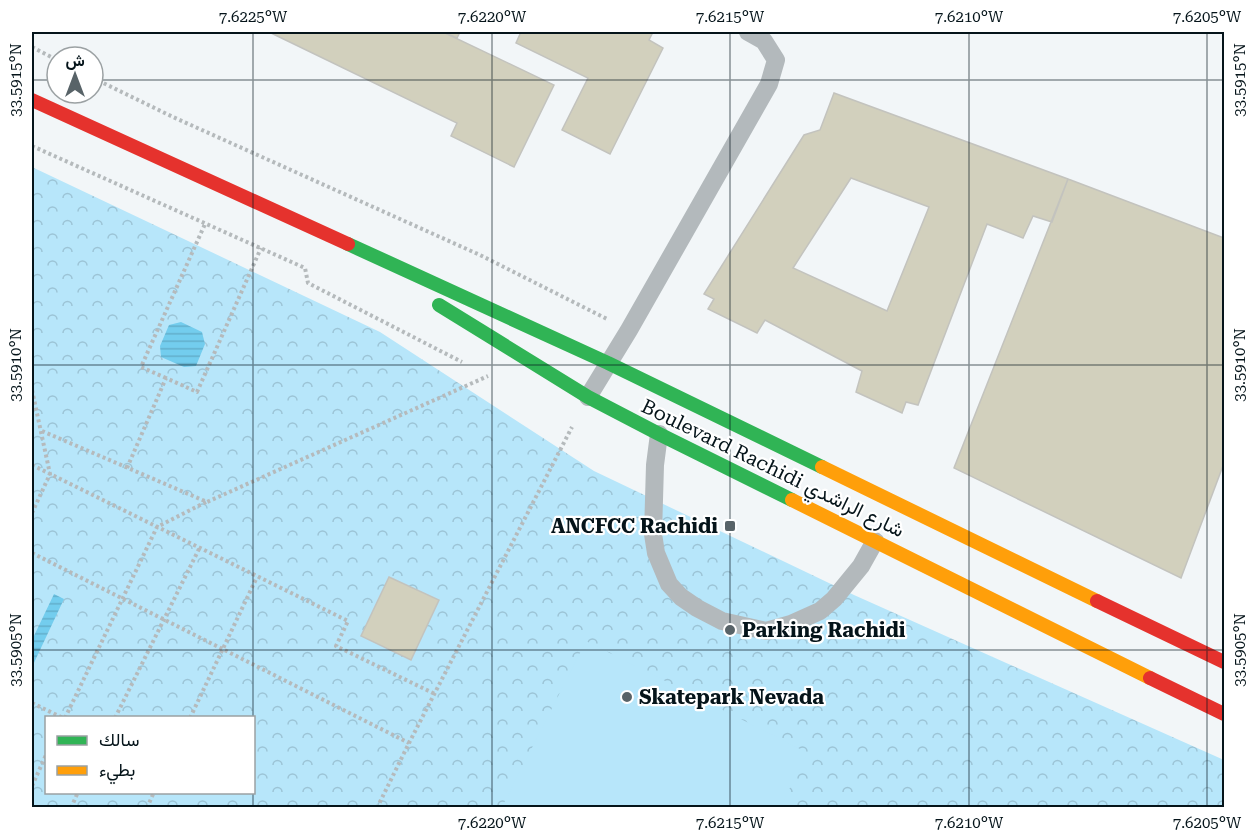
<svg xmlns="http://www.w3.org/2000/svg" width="1256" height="839" viewBox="0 0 1256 839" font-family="'Roboto Serif',Vazirmatn,serif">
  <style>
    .park { fill: url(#park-crowns); fill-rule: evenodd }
    .pitch { fill: #b7e6fa }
    .water { fill: url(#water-rules) }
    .building { fill: #d2d0bd; stroke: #c3c3be; stroke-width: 1.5; fill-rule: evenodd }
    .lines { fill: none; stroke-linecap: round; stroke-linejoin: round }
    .path { stroke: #b5babc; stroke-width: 4; stroke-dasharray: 3 3; stroke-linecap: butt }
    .lane { stroke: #b3b9bc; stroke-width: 18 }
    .fast { stroke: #30b455; stroke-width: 14 }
    .slow { stroke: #ff9f0a; stroke-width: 14 }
    .jam { stroke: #e5322d; stroke-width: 14 }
    .ticks { fill: none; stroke: #05141a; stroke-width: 1.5; stroke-opacity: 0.45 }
    .poi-dot { fill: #586368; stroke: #fff; stroke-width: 2 }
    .labels { text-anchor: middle; stroke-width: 4.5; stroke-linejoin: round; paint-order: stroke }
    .street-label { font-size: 20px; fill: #05141a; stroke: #fff }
    .poi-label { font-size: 20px; font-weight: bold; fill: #05141a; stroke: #fff; text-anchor: start }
    .neatline { fill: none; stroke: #05141a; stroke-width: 2 }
    .ticks-label { font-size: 15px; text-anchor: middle; fill: #05141a }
  </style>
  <defs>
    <pattern id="park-crowns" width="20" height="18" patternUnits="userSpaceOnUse" patternTransform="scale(1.5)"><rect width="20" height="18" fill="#b7e6fa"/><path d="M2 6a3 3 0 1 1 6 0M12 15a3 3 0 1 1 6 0" fill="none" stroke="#9cc4d6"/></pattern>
    <pattern id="water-rules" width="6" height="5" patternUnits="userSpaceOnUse" patternTransform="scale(1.5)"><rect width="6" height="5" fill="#73cdee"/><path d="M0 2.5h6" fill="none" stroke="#62afcc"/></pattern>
  </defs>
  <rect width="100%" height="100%" fill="#f2f6f8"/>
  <path class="park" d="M32 167 380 332 594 471 854 595 1224 760V807H32ZM46 718H254V792H46Z"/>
  <path class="pitch" d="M586 641 808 753 780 807H502Z"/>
  <path class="water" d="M181 322 202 332 205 344 196 366 184 367 161 357 160 346 169 325Z
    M54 594 64 599 32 667V640Z"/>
  <path class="building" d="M269 32H443L554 85 514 167 451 136 457 123Z
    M443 32H460L457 38Z
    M521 32H653L649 40 663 48 610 154 562 130 588 78 516 43Z
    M834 93 1068 179 1052 222 1033 216 1023 238 987 224 918 405 906 402 902 413 856 392 862 371 765 320 757 333 708 309 714 299 704 294 804 135 820 130ZM851 178 929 207 887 311 793 268Z
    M1068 179 1224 238V463L1181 578 954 468Z
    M389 577 439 600 411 660 361 636Z"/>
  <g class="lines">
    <path class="path" d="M32 47 57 60
      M93 78 173 117 480 255 607 319
      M32 146 305 268 308 283 462 362
      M166 378 141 367 205 224
      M32 390 50 474 32 513
      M42 431 207 502 488 376
      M32 465 348 621 336 646 435 694
      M127 468 166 378 197 392 261 248
      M32 553 409 743
      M32 703 63 718
      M65 718 157 527 206 502
      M115 718 199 549
      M190 718 257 577
      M32 786 46 755
      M71 808 78 792
      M147 808 154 792
      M377 808 409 743 572 427"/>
    <path class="lane" d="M588 397 629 330 769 84 776 60 764 41 748 32
      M659 434 655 465 653 534 656 553 669 584 681 597 697 608 722 621 766 631 791 624 820 611 834 599 861 566 875 541"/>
    <path class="fast" d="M348 244 608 363 822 467
      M439 305 588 397 659 434 792 500"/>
    <path class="slow" d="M822 467 1097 601
      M792 500 1150 678"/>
    <path class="jam" d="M32 100 348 244
      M1097 601 1224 662
      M1150 678 1224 714"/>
  </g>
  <path class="ticks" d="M253 32V718M492 32V808M730 32V808M969 32V808M1207 32V808M32 80H57M93 80H1224M32 365H1224M32 650H1224M253 792V808"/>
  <g class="poi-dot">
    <rect x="724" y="520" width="12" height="12" rx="3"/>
    <circle cx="730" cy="630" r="6"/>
    <circle cx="627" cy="697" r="6"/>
  </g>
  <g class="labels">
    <g class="street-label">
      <text transform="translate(773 468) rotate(26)" y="7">Boulevard Rachidi شارع الراشدي</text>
    </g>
    <g class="poi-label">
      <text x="718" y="533" text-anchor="end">ANCFCC Rachidi</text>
      <text x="742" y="637">Parking Rachidi</text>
      <text x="639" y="704">Skatepark Nevada</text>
    </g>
  </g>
  <rect width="1256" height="839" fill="none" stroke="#ffffff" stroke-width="66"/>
  <rect x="45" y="716" width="210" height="78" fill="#ffffff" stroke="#9ba1a3" stroke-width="1.5"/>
  <rect x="57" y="736" width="30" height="9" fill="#30b455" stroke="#9ba1a3" stroke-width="1.5"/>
  <text x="99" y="746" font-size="18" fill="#05141a">سالك</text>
  <rect x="57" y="766" width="30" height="9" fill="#ff9f0a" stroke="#9ba1a3" stroke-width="1.5"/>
  <text x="99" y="776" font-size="18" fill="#05141a">بطيء</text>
  <g transform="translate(75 75)"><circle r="28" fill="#ffffff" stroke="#9ba1a3" stroke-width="1.5"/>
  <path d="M0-4.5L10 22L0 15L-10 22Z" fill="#586368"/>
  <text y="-9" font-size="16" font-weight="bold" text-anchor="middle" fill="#05141a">ش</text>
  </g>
  <rect x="33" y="33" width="1190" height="773" class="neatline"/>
  <g class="ticks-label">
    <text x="253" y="22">7.6225°W</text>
    <text x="492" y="22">7.6220°W</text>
    <text x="730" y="22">7.6215°W</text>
    <text x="969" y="22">7.6210°W</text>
    <text x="1207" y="22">7.6205°W</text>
    <text transform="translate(16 80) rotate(-90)" y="5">33.5915°N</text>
    <text transform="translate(1240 80) rotate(-90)" y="5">33.5915°N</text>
    <text transform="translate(16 365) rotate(-90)" y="5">33.5910°N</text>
    <text transform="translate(1240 365) rotate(-90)" y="5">33.5910°N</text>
    <text transform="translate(16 650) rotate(-90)" y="5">33.5905°N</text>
    <text transform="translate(1240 650) rotate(-90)" y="5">33.5905°N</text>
    <text x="492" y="828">7.6220°W</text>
    <text x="730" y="828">7.6215°W</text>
    <text x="969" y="828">7.6210°W</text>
    <text x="1207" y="828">7.6205°W</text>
  </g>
</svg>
